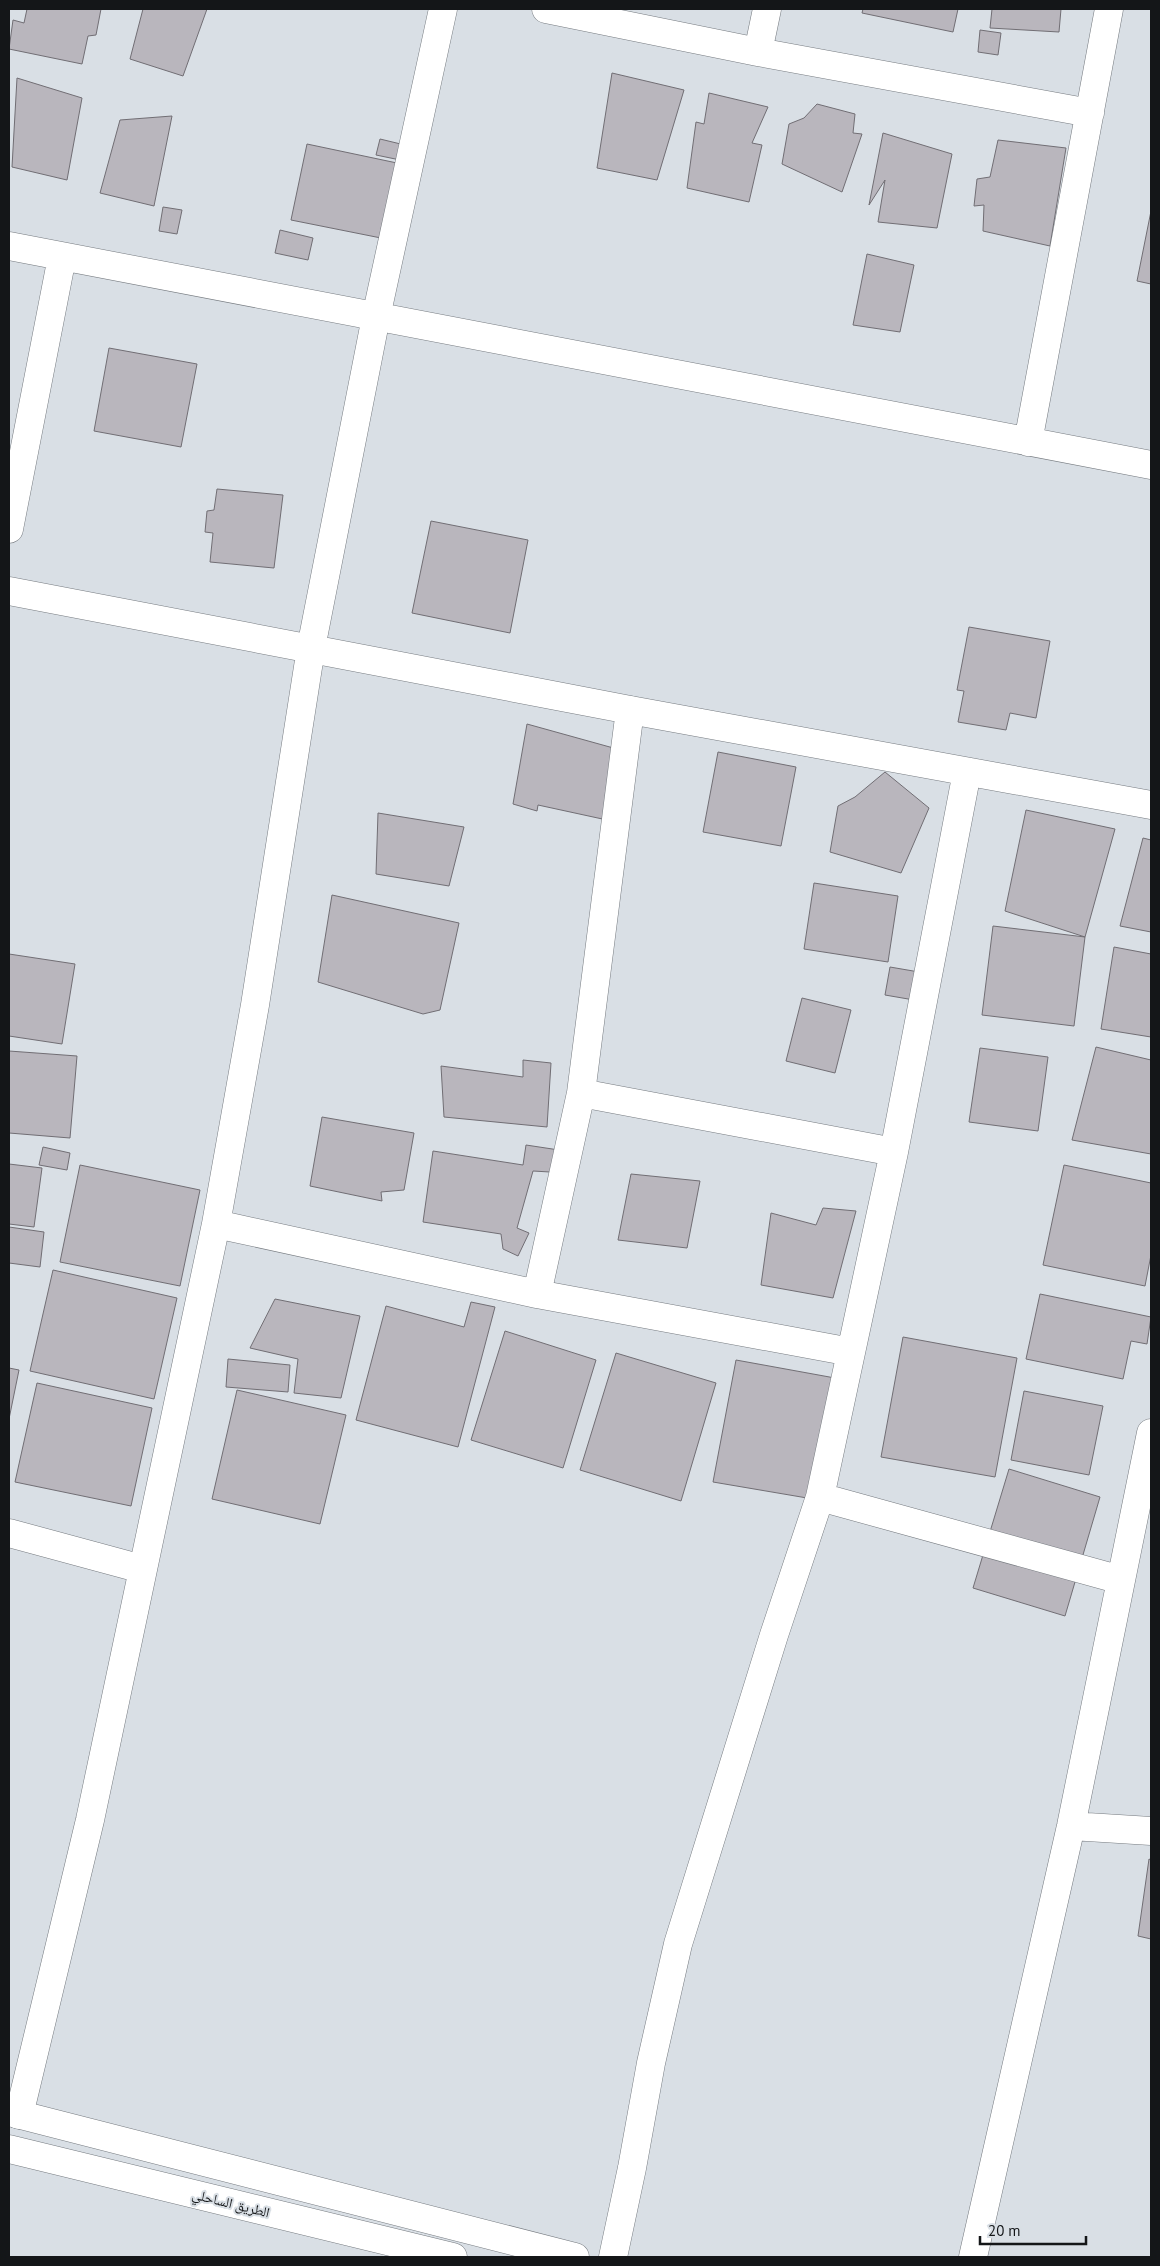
<svg xmlns="http://www.w3.org/2000/svg" width="1160" height="2266" viewBox="0 0 1160 2266" font-family="'PT Sans','Noto Naskh Arabic',sans-serif">
  <style>
    .building { fill: #b9b6bd; stroke: #716e74 }
    .lines { fill: none; stroke-linecap: round; stroke-linejoin: round }
    .minor-casing { stroke: #767b80; stroke-width: 29 }
    .highway-casing { stroke: #767b80; stroke-width: 29 }
    .minor { stroke: #fff; stroke-width: 28 }
    .highway { stroke: #fff; stroke-width: 28 }
    .labels { text-anchor: middle; stroke-width: 4; stroke-linejoin: round; paint-order: stroke }
    .street-label { font-size: 14px; fill: #141618; stroke: #d9dfe5 }
  </style>
  <rect width="100%" height="100%" fill="#d9dfe5"/>
  <path class="building" d="M27 9H101L96 35 88 36 82 64 9 49 13 20 24 23Z
    M143 9H207L183 76 130 59Z
    M863 9H958L953 32 862 13Z
    M992 9H1061L1059 32 990 28Z
    M980 30 1001 33 998 55 978 52Z
    M612 73 684 90 657 180 597 168Z
    M17 78 82 98 67 180 12 167Z
    M709 93 768 107 752 143 762 145 749 202 687 188 696 122 704 124Z
    M817 104 855 114 853 133 862 134 842 192 782 164 789 124 804 118Z
    M172 116 154 206 100 193 120 120Z
    M883 133 952 154 937 228 878 222 885 180 869 205Z
    M380 139 409 146 405 161 376 155Z
    M998 140 1066 148 1050 246 983 231 984 205 974 206 977 179 990 177Z
    M307 144 397 163 381 238 291 220Z
    M163 207 182 210 177 234 159 231Z
    M1151 211V284L1137 281Z
    M280 230 313 238 308 260 275 253Z
    M867 254 914 265 900 332 853 325Z
    M109 348 197 364 181 447 94 431Z
    M217 489 283 495 274 568 210 562 213 533 205 532 207 511 214 510Z
    M431 521 528 540 510 633 412 613Z
    M969 627 1050 641 1036 718 1010 713 1006 730 958 722 964 691 957 690Z
    M527 724 617 749 607 820 538 805 537 811 513 804Z
    M718 752 796 767 781 846 703 832Z
    M885 772 929 808 901 873 830 852 838 806 855 797Z
    M1026 810 1115 829 1085 937 1005 911Z
    M378 813 464 827 449 886 376 874Z
    M1143 838 1151 840V932L1120 926Z
    M814 883 898 896 888 962 804 949Z
    M332 895 459 923 440 1010 423 1014 318 982Z
    M993 926 1085 937 1074 1026 982 1015Z
    M1114 947 1151 954V1037L1101 1029Z
    M9 954 75 964 62 1044 9 1036Z
    M890 967 919 972 914 1000 885 995Z
    M802 998 851 1010 835 1073 786 1061Z
    M1096 1047 1151 1060V1154L1072 1140Z
    M980 1048 1048 1057 1038 1131 969 1122Z
    M9 1051 77 1056 70 1138 9 1133Z
    M523 1060 551 1063 547 1127 444 1117 441 1066 523 1077Z
    M322 1117 414 1133 404 1190 381 1192 382 1201 310 1186Z
    M526 1145 559 1150 550 1172 533 1171 517 1228 529 1233 518 1256 503 1249 501 1234 423 1222 433 1151 523 1165Z
    M43 1147 70 1153 67 1170 39 1165Z
    M9 1164 42 1168 34 1227 9 1224Z
    M80 1165 200 1190 180 1286 60 1262Z
    M1064 1165 1151 1183V1255L1145 1286 1043 1265Z
    M631 1174 700 1181 687 1248 618 1240Z
    M823 1208 856 1211 833 1298 761 1285 771 1213 816 1225Z
    M9 1227 44 1232 40 1267 9 1263Z
    M53 1270 177 1298 154 1399 30 1371Z
    M1040 1294 1151 1317 1147 1344 1131 1341 1123 1379 1026 1359Z
    M275 1299 360 1316 341 1398 294 1393 298 1359 250 1348Z
    M471 1302 495 1307 458 1447 356 1420 386 1306 464 1327Z
    M505 1331 596 1360 563 1468 471 1440Z
    M903 1337 1017 1358 995 1477 881 1457Z
    M616 1353 716 1383 681 1501 580 1470Z
    M228 1359 290 1365 288 1392 226 1387Z
    M736 1360 835 1378 813 1499 713 1482Z
    M9 1368 19 1370 9 1419Z
    M37 1383 152 1408 131 1506 15 1482Z
    M237 1390 346 1415 320 1524 212 1499Z
    M1024 1391 1103 1406 1089 1475 1011 1460Z
    M1009 1469 1100 1497 1065 1616 973 1588Z
    M1149 1859 1151 1860V1939L1138 1936Z"/>
  <g class="lines">
    <g class="minor-casing">
      <path id="minor" d="M546 9 758 52 1090 113
        M758 52 767 9
        M9 246 1151 465
        M1028 442 1109 9
        M9 529 62 257
        M9 591 630 710 1151 805
        M581 1093 894 1152
        M216 1224 537 1294 851 1352
        M537 1294 581 1093 630 710
        M820 1497 1121 1580
        M9 1533 142 1569
        M1071 1826 1151 1831
        M19 2115 90 1820 216 1224 255 1005 311 648 376 317 443 9
        M613 2257 632 2168 651 2063 678 1944 774 1635 820 1497 894 1152 967 772
        M973 2257 1071 1826 1151 1433"/>
    </g>
    <g class="highway-casing">
      <path id="highway" d="M9 2112 575 2257
        M9 2149 453 2257"/>
    </g>
    <use href="#minor" class="minor"/>
    <use href="#highway" class="highway"/>
  </g>
  <g class="labels">
    <g class="street-label">
      <text transform="translate(231 2203) rotate(14)" y="5">الطريق الساحلي</text>
    </g>
  </g>
  <rect width="1160" height="2266" fill="none" stroke="#141618" stroke-width="20"/>
  <path d="M980 2236v8h106v-8" fill="none" stroke="#141618" stroke-width="2.5"/>
  <text x="988" y="2236" font-size="15" fill="#141618" stroke="#d9dfe5" stroke-width="4" paint-order="stroke">20 m</text>
</svg>
